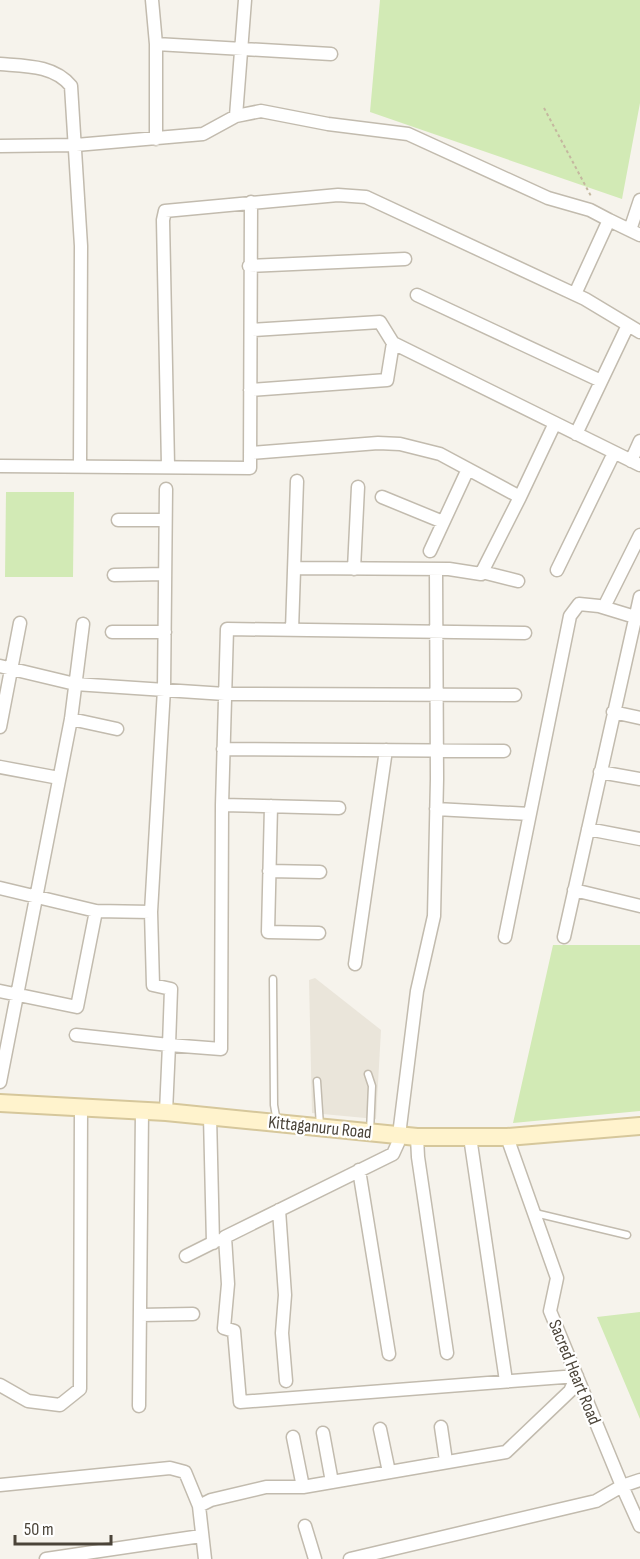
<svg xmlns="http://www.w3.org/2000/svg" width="640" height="1559" viewBox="0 0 640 1559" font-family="'Sofia Sans Condensed',sans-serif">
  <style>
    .residential { fill: #eae5da }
    .green { fill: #d2eab5 }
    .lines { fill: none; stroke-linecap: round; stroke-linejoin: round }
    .lane-casing { stroke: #c2bbae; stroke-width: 9 }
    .street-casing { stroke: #c2bbae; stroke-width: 15 }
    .secondary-casing { stroke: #d6c79b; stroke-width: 20 }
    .path { stroke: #c4b79f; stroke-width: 2; stroke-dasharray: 3 3; stroke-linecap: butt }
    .lane { stroke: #fff; stroke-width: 6 }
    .street { stroke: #fff; stroke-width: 12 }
    .secondary { stroke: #fff3cd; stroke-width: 16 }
    .labels { text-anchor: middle; stroke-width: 4.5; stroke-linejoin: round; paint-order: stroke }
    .street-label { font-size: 18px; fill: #4b4439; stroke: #fff }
  </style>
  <rect width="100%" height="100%" fill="#f6f3ec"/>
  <path class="residential" d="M315 978 381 1030 376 1119 312 1113 309 980Z"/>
  <path class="green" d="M380 0H640V103L622 199 370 112Z
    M6 492H74L73 577H5Z
    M553 945H640V1111L513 1123Z
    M640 1312V1419L597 1317Z"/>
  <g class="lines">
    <g class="lane-casing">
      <path id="lane" d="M273 979 274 1105 277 1122
        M368 1074 372 1086 370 1132
        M317 1081 320 1126
        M535 1213 627 1235"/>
    </g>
    <g class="street-casing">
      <path id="street" d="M152 0 156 44V139
        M156 44 331 54
        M0 64C25 66 54 65 71 86L81 246 80 466
        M236 116 245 0
        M0 146 76 145 203 134 236 116 261 111 328 124 408 134 548 198 590 210 609 220
        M630 230 640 200
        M249 266 405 259
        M575 294 609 220 640 235
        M417 295 601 381
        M252 330 380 322 393 343 640 465
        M250 390 387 380 393 343
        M576 434 628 325
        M250 453 378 443 400 444 440 454 520 497 555 423
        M631 461 640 441
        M168 465 163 220 165 211 338 195 366 197 585 299 640 332
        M0 466 250 468 251 202
        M382 497 443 522
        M118 520H165
        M430 551 468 469
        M294 568 449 569 481 574 520 497
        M354 569 358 487
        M557 570 614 453
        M482 572 518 581
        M114 575 165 574
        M604 607 640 535
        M292 630 297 481
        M112 632H165
        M0 666 75 684 225 694 515 695
        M613 712 640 718
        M71 719 117 729
        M0 727 20 623
        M223 749 504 751
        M0 767 59 778
        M600 772 640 779
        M222 805 339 808
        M271 806 268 932 319 933
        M436 809 530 814
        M588 829 640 839
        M269 871 320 872
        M0 888 96 911 151 912 153 985 171 989 169 1045 76 1035
        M574 890 640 906
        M151 912 164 689 166 489
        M505 937 570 616 579 604 599 606 635 617
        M564 937 640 597
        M355 964 386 750
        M0 991 77 1007 96 911
        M0 1082 71 719 83 624
        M166 1112 169 1045 221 1049 222 805 227 629 525 633
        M210 1116 213 1243
        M417 1137 418 1157 447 1353
        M470 1137 506 1381
        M507 1137 557 1278 550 1311 622 1486 640 1480
        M359 1170 389 1354
        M279 1210 285 1295 282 1333 286 1381
        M186 1256 218 1240
        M140 1315 193 1314
        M0 1385 28 1401 60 1405 80 1389 81 1108
        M139 1406 142 1111
        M441 1427 446 1461
        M380 1429 389 1472
        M323 1433 332 1482
        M293 1437 303 1487
        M0 1485 170 1468 185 1472 199 1506
        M305 1526 315 1559
        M46 1559 201 1536
        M205 1559 199 1506 211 1500 266 1487H303L506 1452 570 1391 577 1376 240 1402 234 1331 224 1328 228 1284 225 1237 393 1154 398 1143 417 991 434 916 437 779 436 570
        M350 1559 596 1501 622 1486 640 1526"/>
    </g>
    <g class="secondary-casing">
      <path id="secondary" d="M0 1103 166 1112 417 1137H507L640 1126"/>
    </g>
    <path class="path" d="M544 108 592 198"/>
    <use href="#lane" class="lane"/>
    <use href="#street" class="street"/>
    <use href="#secondary" class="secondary"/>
  </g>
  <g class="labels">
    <g class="street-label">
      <text transform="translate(320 1127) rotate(6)" y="6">Kittaganuru Road</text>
      <text transform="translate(575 1372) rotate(68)" y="6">Sacred Heart Road</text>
    </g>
  </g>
  <path d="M15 1535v9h96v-9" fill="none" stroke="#4b4439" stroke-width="3"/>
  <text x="24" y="1535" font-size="18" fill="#4b4439" stroke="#ffffff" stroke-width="4.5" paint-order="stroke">50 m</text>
</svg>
